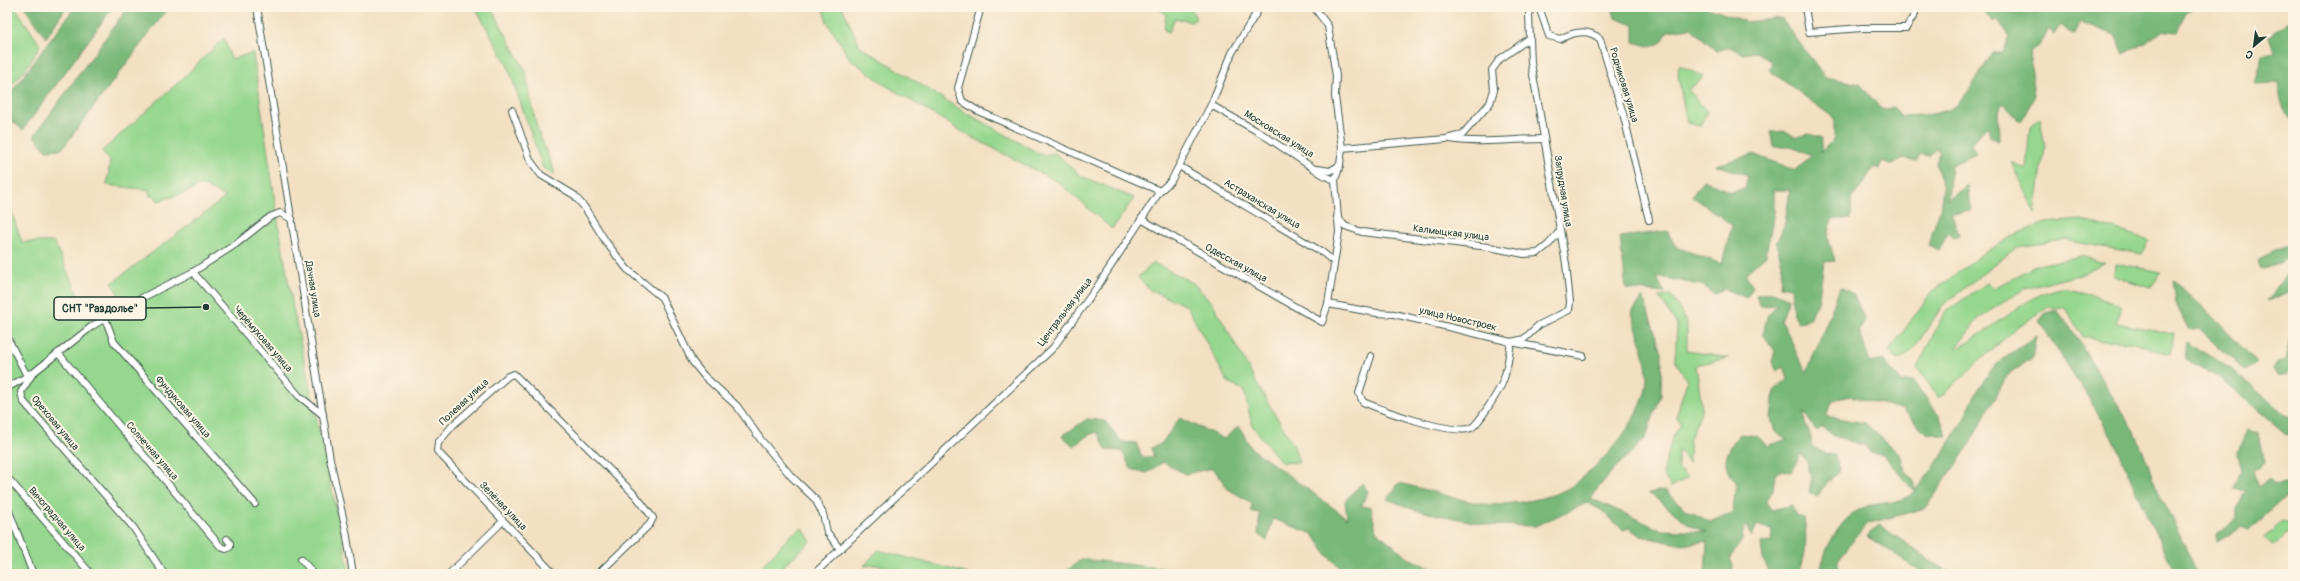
<svg xmlns="http://www.w3.org/2000/svg" width="2300" height="581" font-family="Pangolin,sans-serif">
	<style>
		.green { fill: #95d78e; stroke: #5a8a61 }
		.forest { fill: #78b879; stroke: #4c7a56 }
		.lines { fill: none; stroke-linecap: round; stroke-linejoin: round }
		.minor-casing { stroke: #3f5549; stroke-width: 8 }
		.minor { stroke: #fff; stroke-width: 6 }
		.labels { text-anchor: middle; dominant-baseline: central; stroke-width: 4; stroke-linejoin: round; paint-order: stroke }
		.street-label { font-size: 10px; fill: #1f3d34; stroke: #fcf5e5 }
		.leader { fill: none; stroke: #1f3d34; stroke-width: 1.5 }
		.callout-dot { fill: #1f3d34; stroke: #fcf5e5; stroke-width: 1.5 }
		.callout { fill: #fcf5e5; stroke: #1f3d34; stroke-width: 1.5 }
		.callout-label { font-size: 11px; text-anchor: middle; font-weight: bold; fill: #1f3d34 }
	</style>
	<rect width="100%" height="100%" fill="#fcf5e5"/>
	<filter id="ink" filterUnits="userSpaceOnUse"><feTurbulence type="fractalNoise" baseFrequency=".025" numOctaves="2"/><feDisplacementMap in="SourceGraphic" scale="8" xChannelSelector="R" yChannelSelector="G"/><feConvolveMatrix kernelMatrix="1 2 1 2 8 2 1 2 1" color-interpolation-filters="sRGB"/></filter>
	<filter id="wash" filterUnits="userSpaceOnUse"><feTurbulence type="fractalNoise" baseFrequency=".012" numOctaves="4" result="noise"/><feDisplacementMap in="SourceGraphic" scale="16" xChannelSelector="R" yChannelSelector="G"/><feGaussianBlur stdDeviation="0.9" result="paint"/><feColorMatrix in="noise" values="0 0 0 0 0 0 0 0 0 0 0 0 0 0 0 0 0 1.4 0 .05"/><feComposite in="paint" operator="in"/></filter>
	<g filter="url(#wash)">
		<rect width="100%" height="100%" fill="#f3e0c3"/>
		<g class="green">
			<path d="M7 7H15L40 45C29 67 22 73 7 90Z"/>
			<polygon points="475,7 491,7 525,70 537,129 554,170 554,176 543,168 507,64"/>
			<polygon points="823,7 842,7 860,46 956,107 1042,155 1055,153 1081,176 1134,198 1112,229 1058,182 966,134 887,86 850,59 827,22"/>
			<polygon points="1156,7 1196,7 1192,10 1196,19 1191,22 1175,18 1169,32 1164,30 1166,14"/>
			<polygon points="224,38 231,59 253,53 278,221 294,313 350,574 7,574 7,199 22,242 54,242 91,323 124,305 112,283 226,197 201,185 182,194 158,201 155,196 150,196 149,190 107,185 110,161 102,151 184,77"/>
			<polygon points="1679,65 1703,76 1700,81 1688,89 1707,112 1700,126 1687,123 1678,76"/>
			<polygon points="2040,118 2045,148 2035,213 2012,162 2026,169 2030,127"/>
			<polygon points="2082,220 2150,240 2142,254 2064,240 2017,247 1944,304 1912,351 1898,360 1889,351 1931,293 1982,254 2018,233 2045,223"/>
			<path d="M2081 256 2104 263 2078 275 2024 289 1980 317 1955 349C1986 336 2035 286 2066 288 2078 289 2108 302 2121 306L2116 323 2174 334 2170 354 2131 342 2101 341 2083 337 2065 308 2049 307 2017 327 1939 398 1917 368 1944 313 1987 283 1994 288 2038 265Z"/>
			<polygon points="1154,263 1193,283 1214,305 1258,386 1294,446 1299,463 1281,462 1252,425 1244,391 1227,381 1187,306 1150,290 1138,277"/>
			<polygon points="2115,263 2161,272 2151,288 2114,276"/>
			<polygon points="1671,295 1687,322 1687,351 1728,358 1696,365 1702,408 1689,442 1689,463 1678,449 1678,468 1687,478 1671,487 1663,474 1672,438 1681,425 1676,417 1687,381 1675,360 1677,325 1659,297"/>
			<polygon points="2282,521 2293,525 2293,531 2284,535 2274,546 2264,538"/>
			<polygon points="802,528 811,541 774,574 754,574 792,534"/>
			<polygon points="878,550 969,574 914,574 878,565 864,566"/>
		</g>
		<g class="forest">
			<polygon points="25,7 66,7 46,38"/>
			<polygon points="75,7 113,7 23,130 7,117 7,98"/>
			<polygon points="128,7 169,7 62,149 46,150 34,136"/>
			<path d="M1612 7H1706L1747 22 1781 18 1825 77 1860 84 1881 109 1894 108 1901 116C1918 115 1940 116 1955 106 1964 100 1987 64 1992 53H2003L2010 36 1997 19 1993 22 1979 7H2196L2186 12 2177 32 2165 31 2124 54 2115 35 2080 22 2073 35 2061 25 2054 34 2049 29 2039 46 2029 51 2035 95 2021 122 2003 103 1998 111 1999 141 1990 137 1988 125 1971 144 1976 154 1951 165 1948 200 1967 185 1971 211 1951 213 1959 235 1953 238 1948 233 1939 250 1928 245 1940 209 1943 188 1936 164 1939 152 1936 149 1929 156 1920 154 1916 162 1904 158 1893 165 1882 161 1879 169 1874 167 1851 201V219H1832L1828 237 1835 261 1824 262 1818 303 1808 320 1798 322 1793 315 1791 288 1780 286 1782 263 1776 244 1785 223 1790 190H1774V212L1766 255 1745 274 1753 287 1747 298 1724 289 1714 294 1704 286 1656 276 1665 293 1626 289 1620 237 1667 231 1676 247 1722 264 1732 225 1692 196 1703 180 1731 192 1745 189 1748 175 1716 165 1753 154 1795 170 1812 155 1791 147H1774L1770 132 1786 131 1795 137 1809 134 1822 138 1821 152 1834 139V118L1769 70 1772 62 1756 52 1743 54 1730 47 1717 51 1691 28 1668 31 1662 42 1651 47 1634 42V25L1615 18Z"/>
			<path d="M2293 18V121C2282 113 2280 96 2278 83L2255 84 2263 55 2274 53 2269 36Z"/>
			<polygon points="2293,245 2293,262 2285,258 2279,264 2261,270 2258,261 2274,250"/>
			<polygon points="2293,265 2293,292 2286,292 2266,302"/>
			<polygon points="2173,280 2207,311 2257,363 2245,371 2199,328 2189,330 2176,304"/>
			<path d="M1840 287 1853 294 1865 320 1859 330 1870 363 1883 360 1902 382H1914L1940 417 1947 436 1926 433 1901 409 1850 396 1833 400 1826 416 1865 423 1900 455 1905 470 1913 480 1915 490 1930 473 1961 425 1979 387 1995 365 2036 336 2032 358 2007 376 1968 447 1926 508 1866 524 1838 560V574H1820C1823 549 1842 513 1868 506 1883 502 1904 504 1914 491L1883 455 1870 453 1866 446 1834 436 1823 427 1816 431 1804 412C1803 428 1814 434 1811 446L1826 454 1835 455 1839 470 1816 496 1809 492 1812 478 1808 470V463L1801 454 1791 472 1783 470 1775 474 1773 489 1766 503 1772 510 1792 505 1796 516 1804 518C1807 536 1807 557 1798 574H1771L1763 560 1761 543 1771 542 1772 530 1757 525 1752 536 1747 525 1743 531 1742 540 1730 558 1733 566 1732 574H1705L1707 541 1682 545 1641 536 1629 528 1623 530 1601 510 1587 503 1535 526 1489 525 1415 510 1387 499 1399 483C1426 489 1457 500 1484 504 1506 506 1553 499 1572 486 1599 467 1638 424 1645 392 1652 365 1638 338 1632 312L1643 297 1662 353 1661 395 1645 439 1612 471 1590 498 1661 530 1707 532 1691 526 1649 493 1665 490 1684 508 1710 522 1733 512 1736 482C1719 466 1726 451 1740 434L1757 436 1768 446 1787 439 1775 432 1771 418 1774 391 1788 378 1784 367 1777 371 1772 362 1775 351 1763 334 1768 314 1777 305 1759 306 1756 295 1773 292 1789 299 1781 321C1792 337 1795 356 1807 372 1818 344 1830 316 1840 287Z"/>
			<polygon points="2057,310 2074,333 2137,436 2156,486 2198,574 2176,574 2141,503 2116,445 2092,403 2039,321 2046,313"/>
			<polygon points="2293,329 2293,367 2287,375 2278,377 2273,369 2277,362 2286,360"/>
			<polygon points="2187,342 2232,370 2293,421 2293,440 2220,378 2185,359"/>
			<polygon points="1180,418 1224,439 1239,426 1251,448 1347,518 1345,501 1362,483 1368,491 1361,506 1371,507 1376,531 1410,559 1444,574 1347,574 1326,554 1313,534 1273,519 1267,541 1258,534 1260,513 1251,512 1252,503 1228,489 1213,468 1185,474 1163,462 1147,473 1131,469 1122,451 1106,450 1098,432 1088,435 1074,446 1062,436 1087,419 1105,421 1122,442 1136,443 1142,457 1154,457 1151,448 1161,444"/>
			<polygon points="2247,430 2259,433 2265,463 2254,471 2259,487 2269,479 2276,485 2293,481 2293,495 2284,499 2249,530 2241,527 2217,542 2216,535 2236,519 2236,509 2246,492 2234,489 2241,470 2237,454"/>
			<polygon points="1879,525 1951,574 1924,574 1867,536"/>
			<polygon points="1082,559 1212,574 1063,574"/>
		</g>
	</g>
	<g filter="url(#ink)">
		<g class="lines">
			<g class="minor-casing">
				<g id="minor">
					<polyline points="257,7 330,459 346,531 353,574"/>
					<polyline points="981,7 958,88 962,101 978,111 1160,191"/>
					<polyline points="1314,7 1328,26 1329,33 1336,76 1335,96 1342,148"/>
					<path d="M1539 7 1549 36 1560 39C1573 32 1588 28 1600 39L1624 117 1649 220"/>
					<polyline points="1805,7 1809,32 1862,28 1906,28 1915,14 1915,7"/>
					<polyline points="1211,105 1262,134 1325,176 1335,180"/>
					<polyline points="512,110 530,160 541,175 574,195 585,208 606,242 627,269 662,298 692,361 704,376 737,406 761,440 791,476 815,499 823,514 827,532 840,549"/>
					<path d="M1450 139C1482 144 1512 139 1544 139"/>
					<polyline points="1179,166 1322,252 1333,261"/>
					<polyline points="1317,169 1330,171 1340,165 1342,148 1446,139 1462,135 1490,103 1494,90 1492,70 1500,59 1530,38"/>
					<polyline points="1337,217 1345,226 1362,232 1489,247 1524,254 1538,253 1549,244 1559,232"/>
					<polyline points="1141,219 1322,322 1328,304 1339,232 1335,180 1340,165"/>
					<polyline points="193,272 299,396 323,415"/>
					<polyline points="1328,304 1377,313 1394,314 1511,342 1583,356"/>
					<polyline points="105,318 114,342 255,504"/>
					<polyline points="7,337 26,374 33,373"/>
					<polyline points="58,353 221,547 226,549 230,547 230,543 227,539"/>
					<path d="M1371 356 1359 393 1363 402C1382 410 1453 436 1471 428 1478 425 1502 387 1504 378 1508 367 1509 354 1511 342L1524 339 1539 325 1569 310 1570 302 1566 264 1531 63 1529 15 1531 7"/>
					<polyline points="7,388 31,374"/>
					<polyline points="7,477 91,574"/>
					<polyline points="7,506 33,574"/>
					<polyline points="301,559 314,574"/>
					<polyline points="164,574 133,527 23,401 21,392 33,373 91,327 116,311 193,272 236,244 270,217 280,213 292,219"/>
					<polyline points="449,574 503,521"/>
					<polyline points="554,574 437,451 438,443 453,425 508,376 514,374 636,496 653,518 650,524 598,574"/>
					<polyline points="814,574 1053,348 1097,287 1160,191 1171,181 1211,105 1232,53 1260,7"/>
				</g>
			</g>
			<use href="#minor" class="minor"/>
		</g>
	</g>
	<g class="labels">
		<g class="street-label">
			<text transform="translate(1624 85) rotate(73)">Родниковая улица</text>
			<text transform="translate(1279 134) rotate(32)">Московская улица</text>
			<text transform="translate(1563 191) rotate(81)">Запрудная улица</text>
			<text transform="translate(1262 204) rotate(31)">Астраханская улица</text>
			<text transform="translate(1451 233) rotate(7)">Калмыцкая улица</text>
			<text transform="translate(1236 263) rotate(29)">Одесская улица</text>
			<text transform="translate(313 289) rotate(81)">Дачная улица</text>
			<text transform="translate(1065 312) rotate(-53)">Центральная улица</text>
			<text transform="translate(1458 319) rotate(13)">улица Новостроек</text>
			<text transform="translate(263 339) rotate(49)">Черёмуховая улица</text>
			<text transform="translate(464 402) rotate(-43)">Полевая улица</text>
			<text transform="translate(183 407) rotate(49)">Фундуковая улица</text>
			<text transform="translate(55 423) rotate(50)">Ореховая улица</text>
			<text transform="translate(152 451) rotate(49)">Солнечная улица</text>
			<text transform="translate(503 506) rotate(46)">Зелёная улица</text>
			<text transform="translate(57 519) rotate(49)">Виноградная улица</text>
		</g>
	</g>
	<path class="leader" d="M206 307L146 308"/>
	<circle class="callout-dot" cx="206" cy="307" r="4"/>
	<rect class="callout" x="54" y="297" width="92" height="23" rx="4"/>
	<g class="callout-label">
		<text x="100" y="312">СНТ "Раздолье"</text>
	</g>
	<rect width="2300" height="581" fill="none" stroke="#fcf5e5" stroke-width="24"/>
	<g transform="translate(2254 46) rotate(209)" stroke="#fcf5e5" stroke-width="3" paint-order="stroke">
	<path d="M0-3L7 15L0 10L-7 15Z" fill="#1f3d34"/>
	<text y="-6" font-size="11" font-weight="bold" text-anchor="middle" fill="#1f3d34">С</text>
	</g>
</svg>
